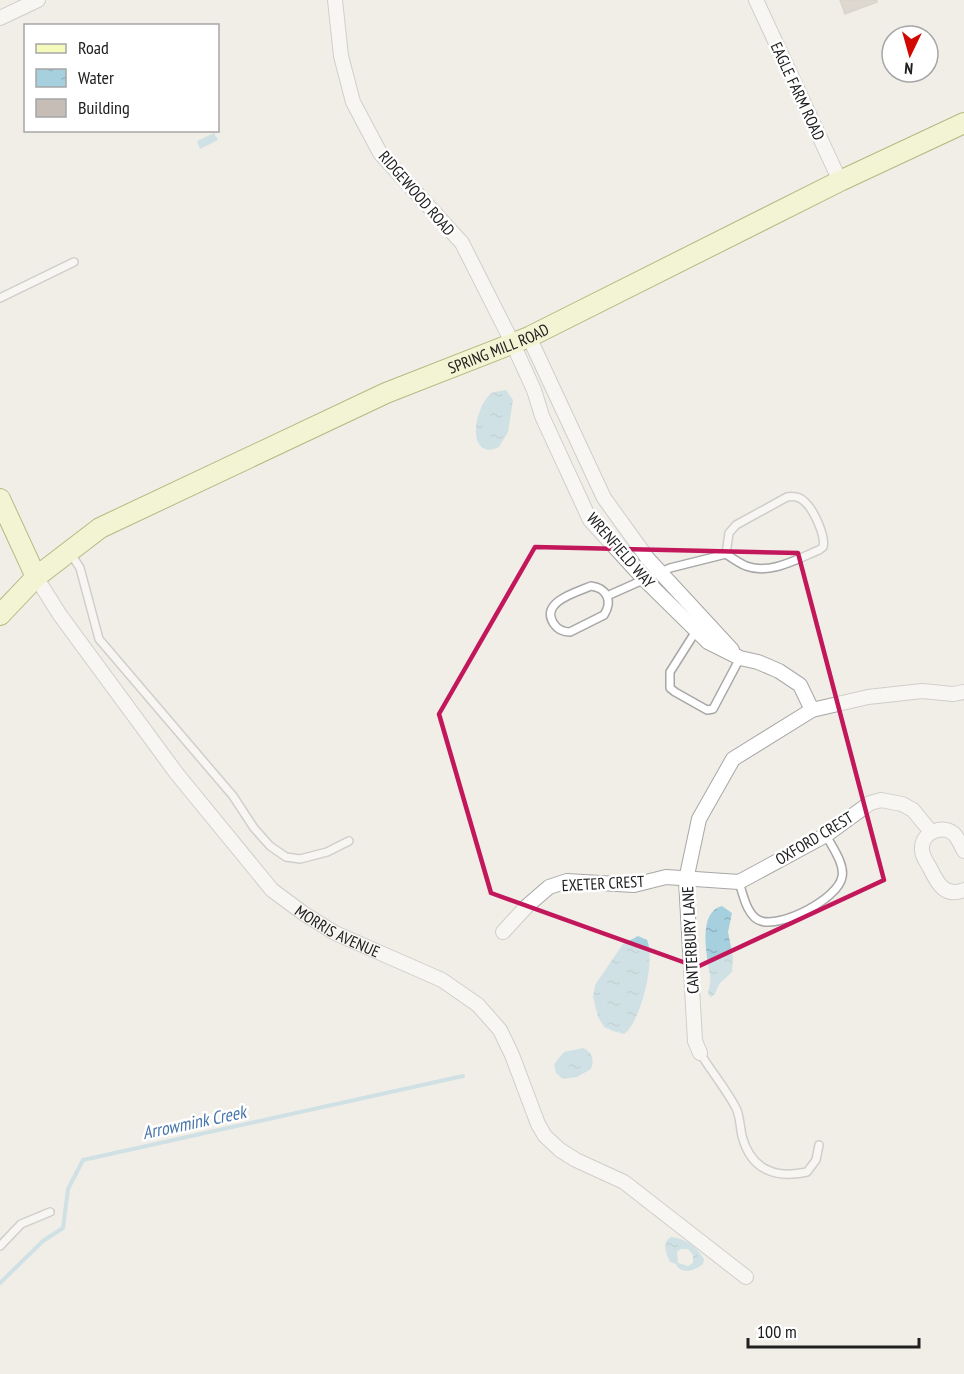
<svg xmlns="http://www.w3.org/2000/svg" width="964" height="1374" font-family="'PT Sans Narrow',sans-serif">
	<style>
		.water { fill: url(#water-ripples); fill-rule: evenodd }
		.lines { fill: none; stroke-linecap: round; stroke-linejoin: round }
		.stream { stroke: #a7d0df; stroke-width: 4 }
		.building { fill: #c6beb6; stroke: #c3b5a9; stroke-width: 1.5 }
		.lane-casing { stroke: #a7a7a7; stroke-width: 10 }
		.street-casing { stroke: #a7a7a7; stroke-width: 16 }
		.secondary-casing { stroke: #6a7b04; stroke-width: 22 }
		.lane { stroke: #fff; stroke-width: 7 }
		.street { stroke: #fff; stroke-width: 14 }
		.secondary { stroke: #f5fabb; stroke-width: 20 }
		.marked { fill: none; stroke: #c2185b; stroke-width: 4.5; stroke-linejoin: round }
		.labels { text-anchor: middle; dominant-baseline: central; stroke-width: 5; stroke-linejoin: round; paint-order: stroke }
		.street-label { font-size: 16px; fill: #202020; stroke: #fff }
		.water-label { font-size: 18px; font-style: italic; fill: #4776aa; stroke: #fff }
	</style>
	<defs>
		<pattern id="water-ripples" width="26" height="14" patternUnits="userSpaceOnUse" patternTransform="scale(1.5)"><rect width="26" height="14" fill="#a7d0df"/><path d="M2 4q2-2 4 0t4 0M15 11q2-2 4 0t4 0" fill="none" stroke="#8fb2bf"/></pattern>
	</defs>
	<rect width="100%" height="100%" fill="#f1eee7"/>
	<g class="water">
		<polygon points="214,133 218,140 200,149 197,141"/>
		<path d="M506 390 513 400 508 432 499 447C495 449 489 451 485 449 467 442 479 401 492 393 496 391 502 391 506 390Z"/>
		<path d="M722 906 732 913 728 932 733 957 732 972 720 983 714 995 711 997 708 994C709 988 711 981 710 975 707 956 697 912 722 906Z"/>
		<path d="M638 936 647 940C656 959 641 1022 624 1034L613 1031 604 1027 598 1017 593 997 595 985 623 944Z"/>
		<path d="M583 1048C591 1051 595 1059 591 1069L577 1077 563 1079 556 1073 554 1064 564 1052Z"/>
		<path d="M671 1237C685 1238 697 1247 704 1259L703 1264C695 1271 681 1275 676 1264L670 1262C666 1253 661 1243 671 1237ZM681 1249H688L693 1255V1263L688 1266 678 1263 677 1252Z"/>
	</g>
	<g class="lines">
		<polyline class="stream" points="0,1283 43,1241 63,1228 68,1189 83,1160 463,1076"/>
	</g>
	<polygon class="building" points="840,0 877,0 877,2 845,14"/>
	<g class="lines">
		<g class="lane-casing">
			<g id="lane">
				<polyline points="0,298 74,262"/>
				<polyline points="71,554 80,568 99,639 233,796 254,828 270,846 286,857 300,859 327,852 349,841"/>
				<path d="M591 586C607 588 613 601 604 615L570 632C564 632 558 630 554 624 539 602 577 592 591 586Z"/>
				<path d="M607 596 670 568 726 554C732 558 739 563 746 566 770 575 797 559 819 550L823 547C826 537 814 510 805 502 800 497 793 496 787 497L736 525 729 533 726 554"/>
				<polyline points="696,631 670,672 670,688 675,692 707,710 713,709 740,658"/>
				<path d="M739 882C743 894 747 917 761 921 781 928 838 899 842 877 845 864 832 847 826 835"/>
				<path d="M700 1053C711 1071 726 1089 736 1108 740 1116 740 1127 742 1136 751 1170 775 1179 807 1172L816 1160 819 1145"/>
				<polyline points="0,1246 21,1224 50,1212"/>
			</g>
		</g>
		<g class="street-casing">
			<g id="street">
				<polyline points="335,0 341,56 353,102 380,153 462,243 513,344 534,390 542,416 590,520 644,579 708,642 740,658 758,662 779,671 800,685 812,710"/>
				<polyline points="756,0 840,181"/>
				<polyline points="0,18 38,0"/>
				<polyline points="529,337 604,498 648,559 732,650"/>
				<path id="s1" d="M36 577 60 615 177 774 272 890 303 913 335 933 442 980 478 1005 500 1030 512 1055 538 1124 545 1136 560 1150 576 1160 624 1182 746 1277"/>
				<path d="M964 851C961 845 958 838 954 834 943 824 923 832 922 847 921 855 926 861 930 868 937 883 945 898 964 890"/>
				<polyline points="503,932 527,906 549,887 567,881 634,885 666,877 739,882 826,835 870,803 881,800 902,804 913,810 931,832"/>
				<polyline points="700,1053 695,1041 686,880 699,819 733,759 812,710 868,697 922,691 953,694 964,692"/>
			</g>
		</g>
		<g class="secondary-casing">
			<g id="secondary">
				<polyline points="0,499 36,577"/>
				<path id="s2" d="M0 615 36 577 100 528 386 393 529 337 840 181 964 123"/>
			</g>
		</g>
		<use href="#lane" class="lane"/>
		<use href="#street" class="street"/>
		<use href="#secondary" class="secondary"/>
	</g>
	<path d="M0 0H964V1374H0ZM535 547 798 553 884 880 697 967 491 893 439 714Z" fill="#f1eee7" fill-opacity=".55" fill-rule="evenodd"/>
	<path class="marked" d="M535 547 798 553 884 880 697 967 491 893 439 714Z"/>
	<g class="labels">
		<g class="street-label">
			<text transform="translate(798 91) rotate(65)">EAGLE FARM ROAD</text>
			<text transform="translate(417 193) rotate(49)">RIDGEWOOD ROAD</text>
			<text stroke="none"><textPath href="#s2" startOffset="570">SPRING MILL ROAD</textPath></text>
			<text transform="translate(621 550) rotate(49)">WRENFIELD WAY</text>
			<text transform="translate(814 838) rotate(-31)">OXFORD CREST</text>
			<text transform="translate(603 883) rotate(-3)">EXETER CREST</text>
			<text stroke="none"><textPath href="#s1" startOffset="470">MORRIS AVENUE</textPath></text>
			<text transform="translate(690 940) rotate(-93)">CANTERBURY LANE</text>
		</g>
		<g class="water-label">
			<text transform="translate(194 1122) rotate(-12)">Arrowmink Creek</text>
		</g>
	</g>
	<rect x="24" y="24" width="195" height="108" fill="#ffffff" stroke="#a6a6a6" stroke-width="1.5"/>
	<rect x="36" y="44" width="30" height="9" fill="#f5fabb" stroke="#a6a6a6" stroke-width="1.5"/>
	<text x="78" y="54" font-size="18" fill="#202020">Road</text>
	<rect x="36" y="69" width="30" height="18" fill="url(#water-ripples)" stroke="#a6a6a6" stroke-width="1.5"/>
	<text x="78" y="84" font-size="18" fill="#202020">Water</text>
	<rect x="36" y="99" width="30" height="18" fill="#c6beb6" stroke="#a6a6a6" stroke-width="1.5"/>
	<text x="78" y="114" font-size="18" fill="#202020">Building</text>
	<g transform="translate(910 54) rotate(185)"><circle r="28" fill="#ffffff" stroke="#a6a6a6" stroke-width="1.5"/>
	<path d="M0-4.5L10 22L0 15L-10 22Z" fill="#d10700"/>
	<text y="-9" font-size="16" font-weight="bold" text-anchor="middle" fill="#202020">N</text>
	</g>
	<path d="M748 1338v9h171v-9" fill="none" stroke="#202020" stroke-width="3"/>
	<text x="757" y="1338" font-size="18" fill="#202020" stroke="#ffffff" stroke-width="4.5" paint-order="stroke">100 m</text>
</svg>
